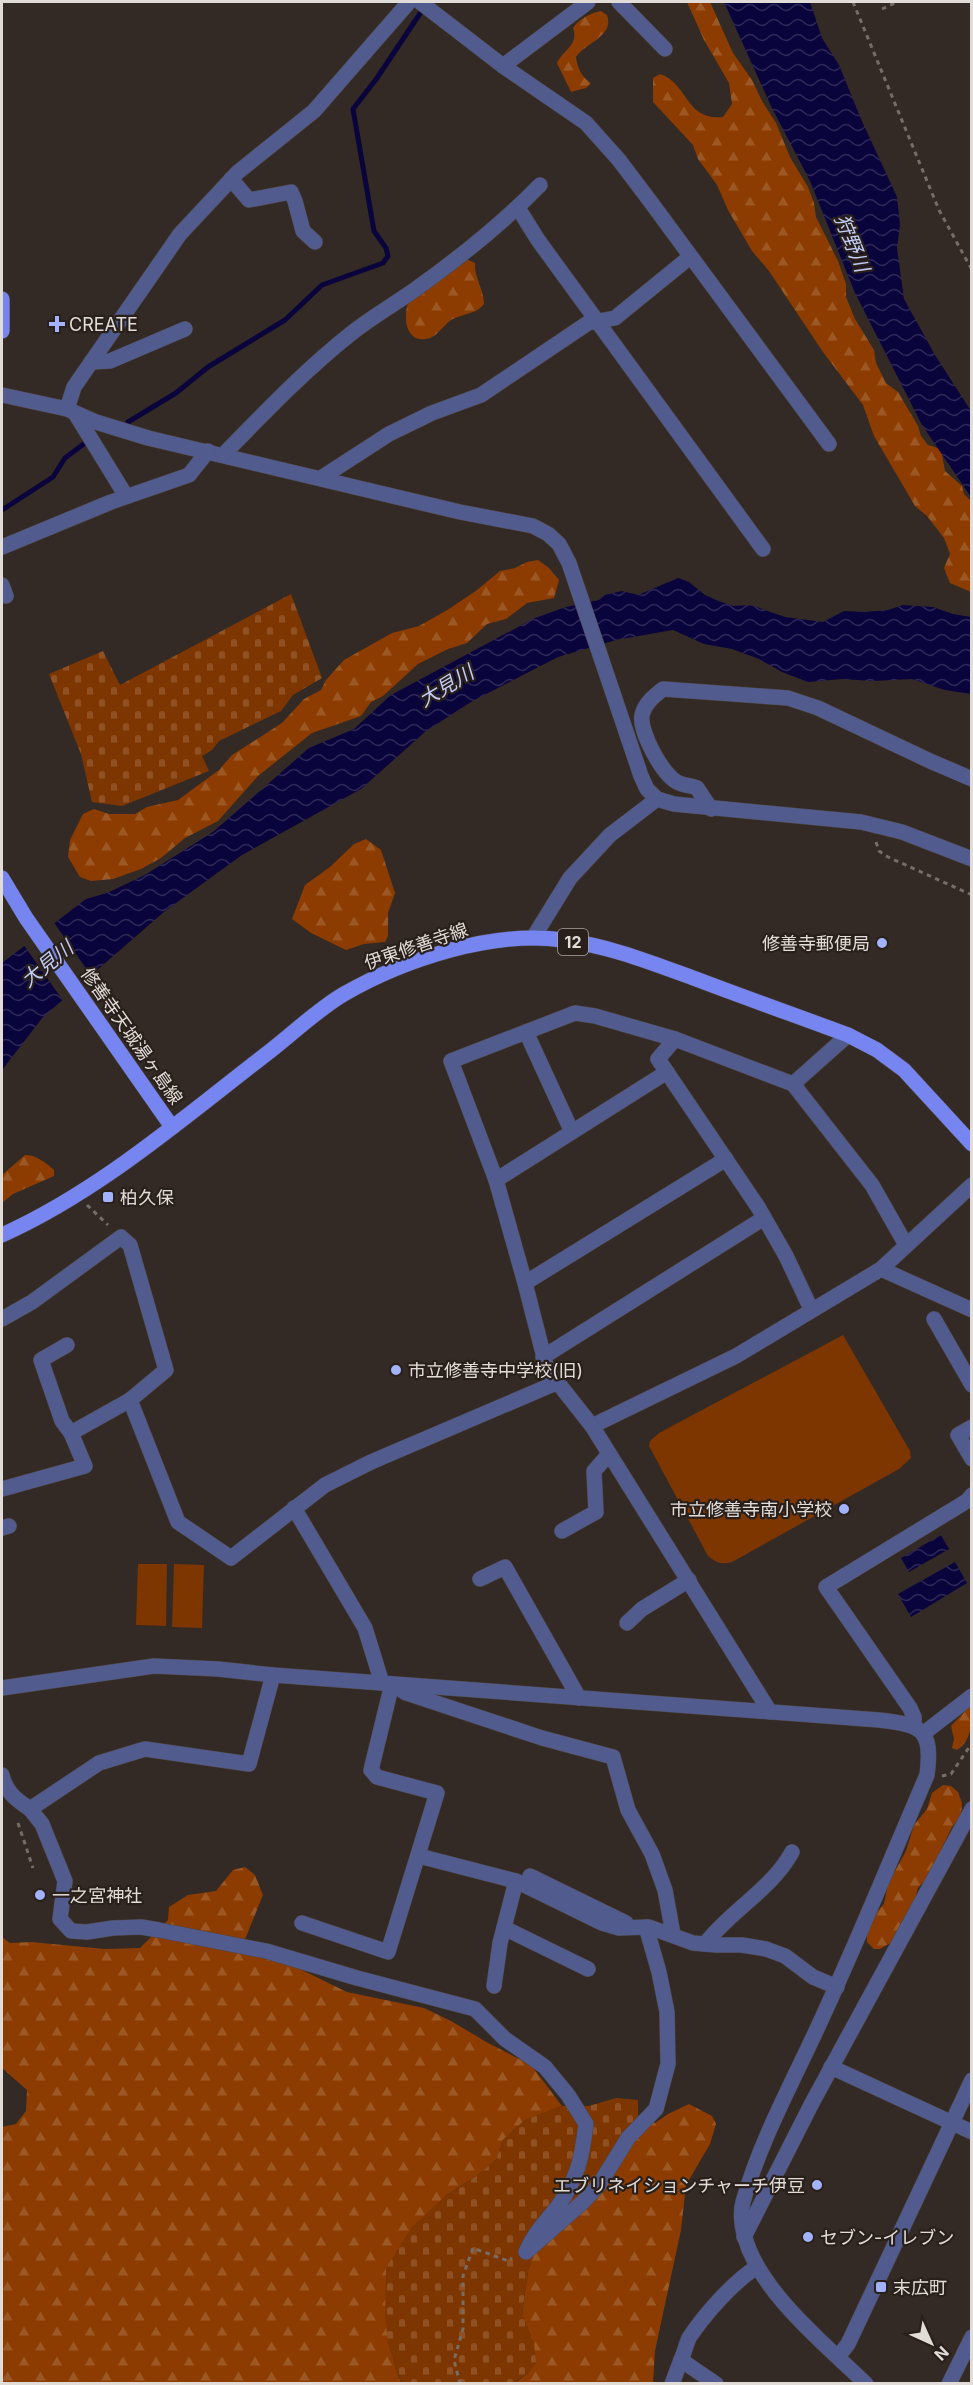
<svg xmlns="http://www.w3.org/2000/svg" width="973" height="2385" font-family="Inter,'Noto Sans JP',sans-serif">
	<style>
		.forest { fill: url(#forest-firs) }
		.cemetery { fill: url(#cemetery-stones) }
		.garden { fill: #7e3601 }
		.water { fill: url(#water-waves) }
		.pier { fill: #332925 }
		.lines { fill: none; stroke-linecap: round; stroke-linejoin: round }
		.stream { stroke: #0a043c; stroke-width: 5 }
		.minor-casing { stroke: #4f4642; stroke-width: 16 }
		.major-casing { stroke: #4f4642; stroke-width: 16 }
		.path { stroke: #766d69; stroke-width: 3; stroke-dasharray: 4.5 4.5; stroke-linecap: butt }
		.minor { stroke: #515b8e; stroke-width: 15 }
		.major { stroke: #7685ef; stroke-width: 15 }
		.poi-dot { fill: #a3b2fd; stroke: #29201b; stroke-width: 2 }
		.labels { text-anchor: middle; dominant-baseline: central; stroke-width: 4.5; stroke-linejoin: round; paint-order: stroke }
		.shield { fill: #29201b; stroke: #aaa49f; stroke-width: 1.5 }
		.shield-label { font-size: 16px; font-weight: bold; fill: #e2dcd8 }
		.poi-label { font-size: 18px; fill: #e2dcd8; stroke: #29201b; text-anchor: start }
		.street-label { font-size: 18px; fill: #e2dcd8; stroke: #29201b }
		.water-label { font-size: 20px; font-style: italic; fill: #c2ccf8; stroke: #29201b }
	</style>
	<defs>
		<pattern id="forest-firs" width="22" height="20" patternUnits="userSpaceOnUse" patternTransform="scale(1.5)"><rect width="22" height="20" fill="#8c3c00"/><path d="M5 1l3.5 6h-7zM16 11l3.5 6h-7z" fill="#9c5824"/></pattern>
		<pattern id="cemetery-stones" width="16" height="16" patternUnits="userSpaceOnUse" patternTransform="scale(1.5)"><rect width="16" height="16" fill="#7e3601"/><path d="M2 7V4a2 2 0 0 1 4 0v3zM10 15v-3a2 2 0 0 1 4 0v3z" fill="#905225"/></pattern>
		<pattern id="water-waves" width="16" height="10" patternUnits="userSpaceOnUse" patternTransform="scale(1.5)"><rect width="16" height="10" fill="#0a043c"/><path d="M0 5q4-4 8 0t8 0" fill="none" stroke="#2d2857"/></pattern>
	</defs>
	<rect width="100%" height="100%" fill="#332925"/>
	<g class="forest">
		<path d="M687 2H710L733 53 752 80 762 101 776 123 790 157 808 187 814 203 816 217 838 261 846 284V297L855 319 874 350 876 363 886 383 898 392 918 426 921 436 928 445 941 449 945 471 962 486 964 494 971 501V592L950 583 944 568 950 554 944 538 927 516 915 506 874 436 863 405 823 352 769 271 752 251 728 210 717 185 698 159 693 145 653 102V78L660 74C689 84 685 121 723 117L732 104 729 83 704 40Z"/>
		<path d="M601 11 607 15C615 36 585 43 576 57 577 67 582 78 591 83L586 88 571 92 557 63C564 49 579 45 573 28 579 19 590 13 601 11Z"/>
		<path d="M466 259 475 263C474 278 484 289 484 304 477 314 461 314 451 320 444 325 438 335 430 338 406 346 402 317 409 301L423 294 428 286Z"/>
		<polygon points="538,560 549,568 559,580 554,598 527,603 506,619 487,624 467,643 448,649 418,664 383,696 371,702 361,716 312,733 258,776 218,821 185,838 161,858 141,869 113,879 91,881 80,877 68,857 70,840 83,814 94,809 109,814 135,814 147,807 178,800 219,770 232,755 282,723 304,699 321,690 326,680 344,660 392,633 419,626 449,609 477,590 500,571 515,568 527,562"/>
		<polygon points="366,839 381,850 395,893 388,913 388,936 385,942 364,944 346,950 311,933 292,919 305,885 330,867 354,844"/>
		<path d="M25 1155C37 1155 46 1163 54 1170V1176L13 1194 2 1203V1175Z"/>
		<path d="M971 1705C971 1722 973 1740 957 1750L952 1748 954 1739 951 1726Z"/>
		<polygon points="943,1785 951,1786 958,1792 962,1803 961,1816 952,1827 928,1877 918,1888 914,1902 901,1923 894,1941 880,1949 874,1949 867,1942 867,1928 873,1916 884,1904 888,1884 906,1851 914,1825 927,1809 932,1793"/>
		<polygon points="245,1867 255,1875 263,1895 244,1942 347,1992 424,2008 451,2021 488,2043 531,2065 562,2106 525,2120 503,2140 496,2160 475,2177 445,2196 388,2342 401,2384 2,2383 2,2127 16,2124 26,2111 27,2090 2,2068 2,1937 10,1943 31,1942 105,1949 140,1948 168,1920 169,1907 188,1895 216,1891 233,1870"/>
		<polygon points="689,2104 712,2116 716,2124 710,2144 686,2185 681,2230 655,2351 653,2383 514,2384 530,2371 534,2343 522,2315 528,2271 541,2235 610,2157 638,2118 655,2123 668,2114"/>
	</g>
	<g class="cemetery">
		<polygon points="291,594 322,678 293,695 281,711 219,741 212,750 202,756 209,771 122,806 92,802 81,754 49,674 103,651 120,685"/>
		<polygon points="616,2098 638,2100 638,2118 610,2157 541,2235 528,2271 522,2314 534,2343 536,2363 530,2371 514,2383 401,2383 388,2342 385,2314 386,2268 411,2228 445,2196 475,2177 496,2160 503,2140 525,2120 562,2106 589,2106"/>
	</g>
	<g class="garden">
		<path d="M843 1335 910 1451 911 1458 899 1469 732 1562C721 1565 717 1563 708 1556L649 1446 650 1441 659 1433Z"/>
		<polygon points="138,1564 167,1564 166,1626 136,1625"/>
		<polygon points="174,1564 204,1565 202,1628 172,1627"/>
	</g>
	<g class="water">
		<polygon points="724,2 810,2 822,38 839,65 861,119 897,197 900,225 897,248 904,299 935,355 971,411 971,497 922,425 855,293 810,181 771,106"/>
		<polygon points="678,578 689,582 705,595 716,600 733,606 751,605 785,617 823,622 844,611 865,612 888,610 903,605 933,607 953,614 971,617 971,694 945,690 912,679 873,681 842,679 808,682 782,672 759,659 732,649 704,644 673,630 616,640 558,657 471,702 426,731 361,789 242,855 165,911 43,1017 2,1070 2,963 86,899 107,893 145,875 213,832 309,748 354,729 391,695 535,618 566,607 599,600 605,595 622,591 638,595"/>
		<polygon points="941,1535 949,1549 909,1572 901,1558"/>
		<polygon points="955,1562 967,1583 911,1617 898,1594"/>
	</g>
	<polygon class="pier" points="53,921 92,977 64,1002 23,944"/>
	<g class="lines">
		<g class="stream">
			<polyline points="128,422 176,393 208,367 285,320 322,285 383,263 388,256 386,248 374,231 353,109 377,78 425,6"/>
			<polyline points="2,510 53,477 65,458 85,443"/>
		</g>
		<g class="minor-casing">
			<g id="minor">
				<polyline points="420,2 503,66 586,123 619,160 650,201 829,444"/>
				<polyline points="619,2 665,49"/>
				<polyline points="503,66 588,2"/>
				<polyline points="231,179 249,200 291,192 295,201 303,231 315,242"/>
				<polyline points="518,208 538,240 763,549"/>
				<polyline points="91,362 110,361 185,329"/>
				<polyline points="2,395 67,409 96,422 148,438 460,512 533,526 548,534 559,544 569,563 641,776 647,789 657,799 674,804 861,822 902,832 972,859"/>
				<polyline points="67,409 74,387 180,234 238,172 314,111 409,2"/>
				<polyline points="75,413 126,496"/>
				<path d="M223 455C265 412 306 369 353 332 372 317 393 305 413 291 458 259 502 224 540 185"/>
				<polyline points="321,478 389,434 432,413 481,395 588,323 615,318 690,257"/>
				<polyline points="2,547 111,502 189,475 208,451"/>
				<polyline points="2,585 6,596"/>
				<path d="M711 809 697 788C691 785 685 786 679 783 663 777 639 731 642 715 645 703 654 696 663 689L788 698 818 708 930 761 972 779"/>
				<polyline points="533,938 570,878 610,835 657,799"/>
				<polyline points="526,1032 572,1132"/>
				<polyline points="675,1039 658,1059 758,1207 786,1256 811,1309"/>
				<polyline points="793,1084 848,1035"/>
				<polyline points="496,1180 667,1072"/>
				<polyline points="881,1269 972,1310"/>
				<polyline points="525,1283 726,1159"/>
				<polyline points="2,1319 32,1302 121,1237 130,1245 166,1370 130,1400 178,1522 231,1558 325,1485 371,1462 556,1383"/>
				<polyline points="934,1319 972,1385"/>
				<polyline points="543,1357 764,1218"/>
				<polyline points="592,1426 736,1356 881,1269 972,1185"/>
				<polyline points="972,1427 958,1435 972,1459"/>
				<polyline points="71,1433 130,1400"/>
				<polyline points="2,1489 85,1466 71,1433 62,1421 41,1360 67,1345"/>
				<polyline points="294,1508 365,1628 382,1683"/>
				<polyline points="2,1528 9,1526"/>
				<polyline points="562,1531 596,1512 594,1471 609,1454"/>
				<polyline points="480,1579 505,1567 579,1698"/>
				<polyline points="627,1623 642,1609 689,1580"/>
				<path d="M2 1688 154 1666 218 1669 273 1675 879 1720C922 1725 933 1729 927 1775 892 1856 859 1938 822 2018 795 2078 761 2138 743 2202 740 2213 742 2227 745 2238 761 2293 825 2344 866 2384"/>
				<polyline points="770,1712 592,1426 547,1369 525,1283 496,1180 451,1061 575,1013 595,1016 675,1039 793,1084 872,1185 906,1245"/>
				<polyline points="914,1727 914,1717 910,1708 826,1587 967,1501 972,1495"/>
				<polyline points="924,1733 972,1696"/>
				<path d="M2 1775C6 1792 15 1799 30 1809L99 1763 145 1749 249 1764 273 1675"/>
				<path d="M30 1809 42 1824 65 1881 60 1919 71 1931 87 1932 113 1928 141 1927 159 1930 266 1951 357 1978 475 2009 505 2039 545 2067 568 2095 586 2124C582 2157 578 2178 558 2206 545 2223 535 2231 526 2252L583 2202 599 2185 628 2138 656 2109 668 2064 667 2012 659 1972 646 1927"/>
				<polyline points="419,1856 516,1881 602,1923 619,1928 649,1927 693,1943 716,1945 742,1945 766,1949 785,1956 813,1977 837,1987"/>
				<polyline points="530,1876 626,1923"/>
				<polyline points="302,1923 388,1952 437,1793 377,1777 371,1770 392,1684 406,1693 542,1738 613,1757 628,1810 652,1854 665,1890 673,1934"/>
				<polyline points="504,1928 588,1969"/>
				<path d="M705 1944C730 1911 772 1889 792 1852"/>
				<polyline points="494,1986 500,1943 516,1881"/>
				<polyline points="831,2067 972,2132"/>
				<polyline points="744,2237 812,2103 972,1809"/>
				<polyline points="838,2357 848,2344 972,2080"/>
				<polyline points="672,2384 681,2360"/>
				<path d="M716 2384 681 2360C684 2353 686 2345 689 2338 704 2315 734 2281 757 2267"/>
				<polyline points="949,2384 972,2337"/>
			</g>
		</g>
		<g class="major-casing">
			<g id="major">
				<polyline points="2,299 2,331"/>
				<polyline points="2,878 26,918 172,1127"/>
				<path d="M2 1235C98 1192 182 1119 265 1055 290 1036 318 1009 344 994 405 959 494 930 563 940 610 946 652 963 696 979 746 998 797 1016 848 1035L877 1050 904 1070 972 1144"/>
			</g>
		</g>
		<g class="path">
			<polyline points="853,2 939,210 972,270"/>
			<polyline points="882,9 897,2"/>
			<polyline points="876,842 879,851 888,857 972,895"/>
			<polyline points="87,1205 108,1225"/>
			<polyline points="942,1776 951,1774 972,1743"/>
			<polyline points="18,1823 33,1868"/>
			<polyline points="460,2384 454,2360 463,2329 463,2276 473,2248 508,2261 512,2258"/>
		</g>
		<use href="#minor" class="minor"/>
		<use href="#major" class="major"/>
	</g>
	<g class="poi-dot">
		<path d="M54 315h6v6h6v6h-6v6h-6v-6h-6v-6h6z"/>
		<circle cx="882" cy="943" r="6"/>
		<rect x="102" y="1191" width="12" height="12" rx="3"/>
		<circle cx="396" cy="1370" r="6"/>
		<circle cx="844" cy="1509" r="6"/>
		<circle cx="40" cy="1895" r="6"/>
		<circle cx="817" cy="2185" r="6"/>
		<circle cx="808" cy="2237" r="6"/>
		<rect x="875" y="2281" width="12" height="12" rx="3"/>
	</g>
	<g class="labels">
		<rect class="shield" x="558" y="929" width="30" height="26" rx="4.5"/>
		<g class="shield-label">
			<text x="573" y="942">12</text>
		</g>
		<g class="poi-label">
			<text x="69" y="324">CREATE</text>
			<text x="870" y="943" text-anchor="end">修善寺郵便局</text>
			<text x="120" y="1197">柏久保</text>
			<text x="408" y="1370">市立修善寺中学校(旧)</text>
			<text x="832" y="1509" text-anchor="end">市立修善寺南小学校</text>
			<text x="52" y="1895">一之宮神社</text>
			<text x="805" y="2185" text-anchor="end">エブリネイションチャーチ伊豆</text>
			<text x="820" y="2237">セブン-イレブン</text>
			<text x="893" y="2287">末広町</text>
		</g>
		<g class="street-label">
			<text transform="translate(416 946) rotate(-19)">伊東修善寺線</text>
			<text transform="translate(132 1036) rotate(55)">修善寺天城湯ヶ島線</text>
		</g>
		<g class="water-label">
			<text transform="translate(852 243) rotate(68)">狩野川</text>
			<text transform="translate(446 686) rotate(-31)">大見川</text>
			<text transform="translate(47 964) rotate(-39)">大見川</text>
		</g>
	</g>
	<rect width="973" height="2385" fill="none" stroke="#e2dcd8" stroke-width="6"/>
	<g transform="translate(931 2343) rotate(135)" stroke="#29201b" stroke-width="4.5" paint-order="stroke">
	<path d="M0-4.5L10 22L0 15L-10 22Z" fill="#e2dcd8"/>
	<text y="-9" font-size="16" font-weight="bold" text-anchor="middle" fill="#e2dcd8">N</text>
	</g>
</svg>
